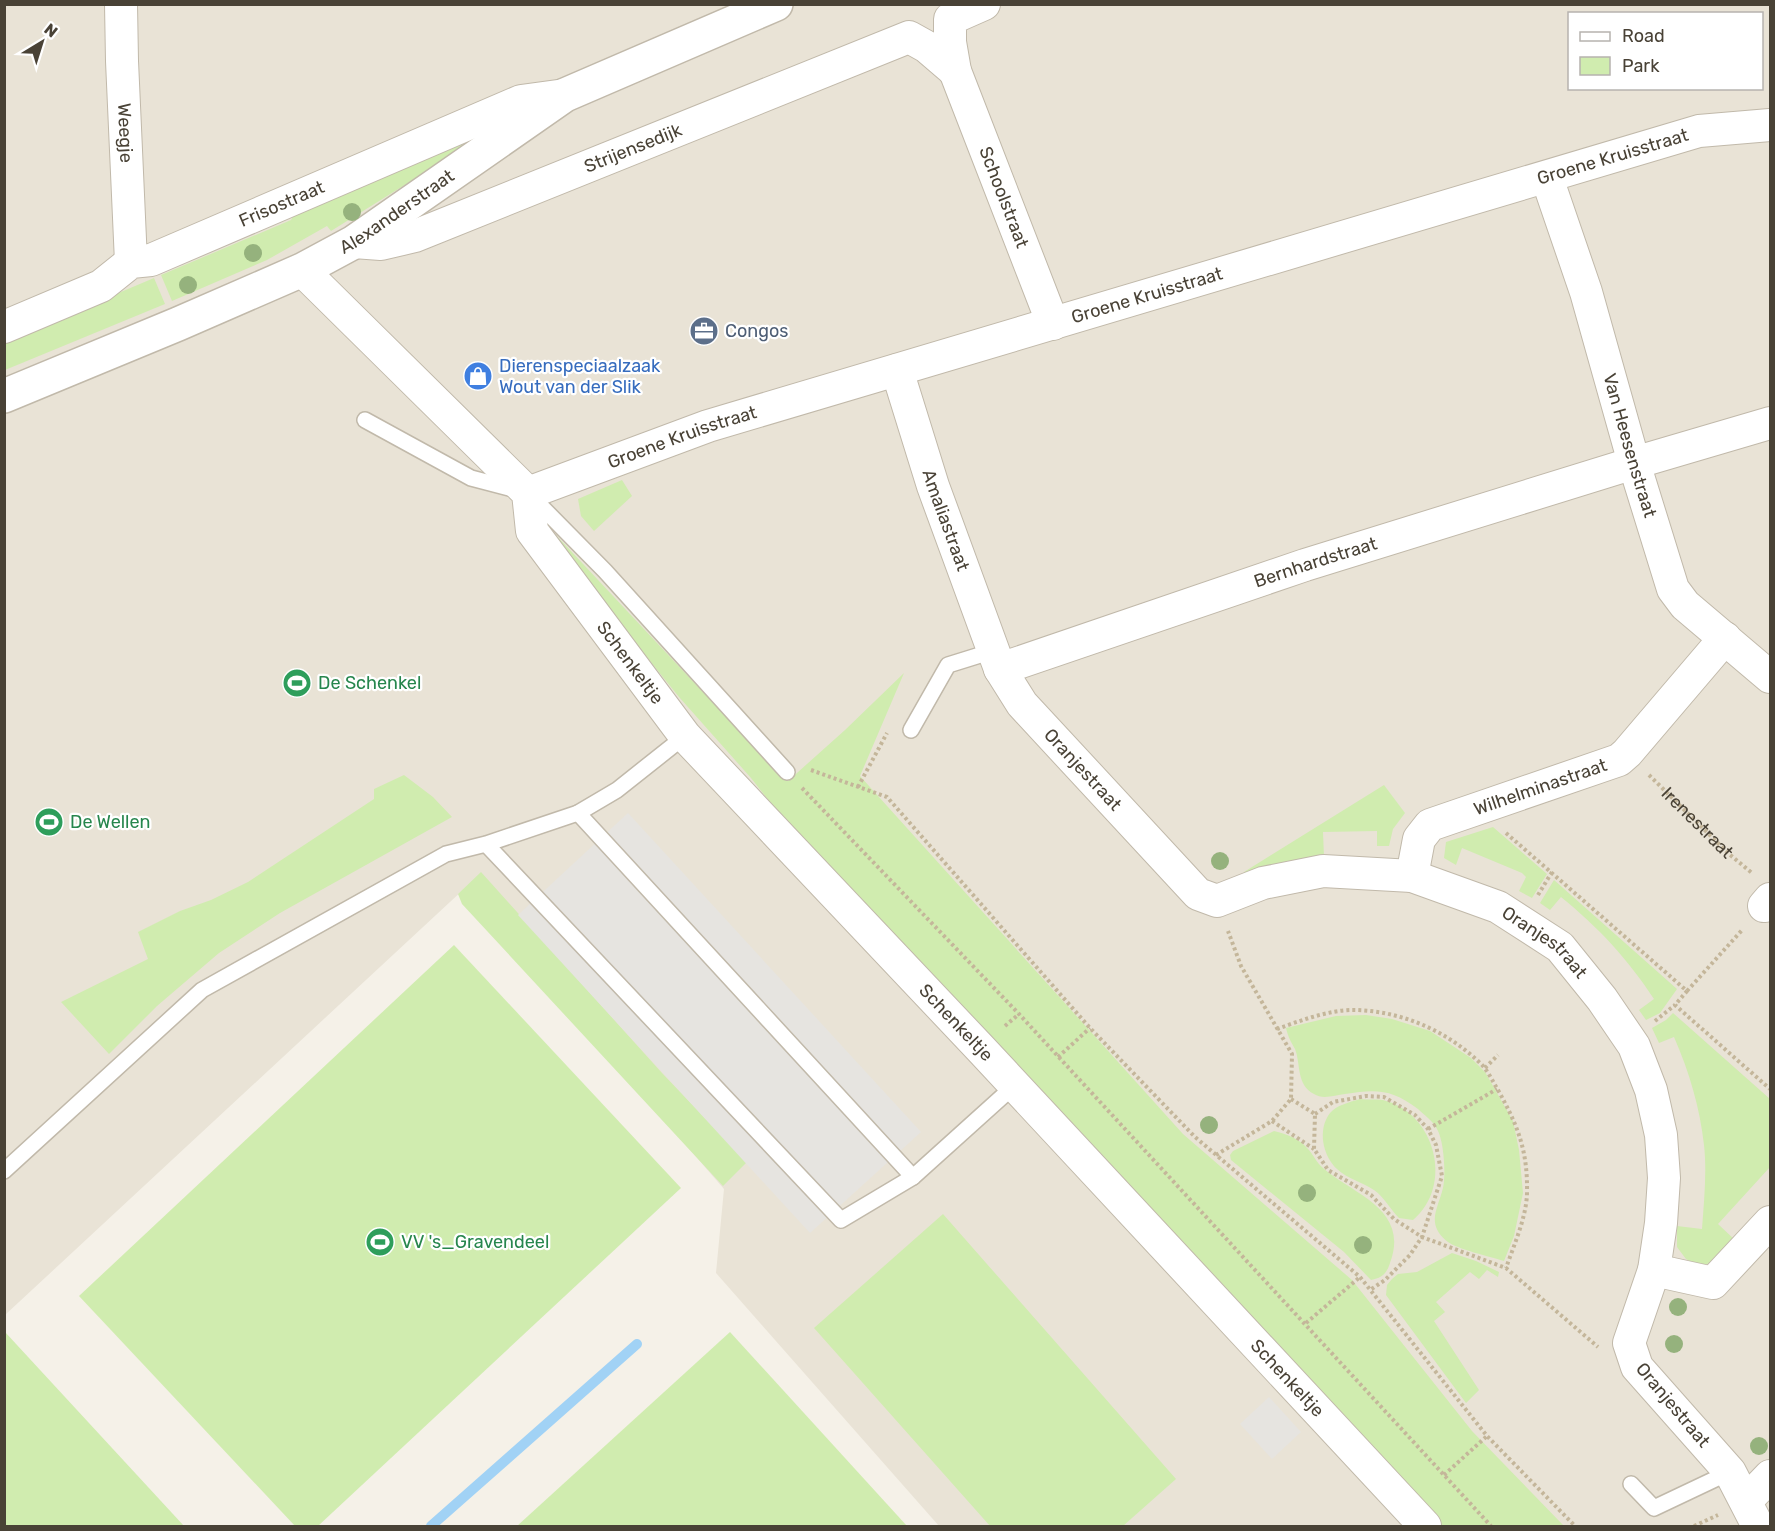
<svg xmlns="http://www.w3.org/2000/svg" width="1775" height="1531" font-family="Rubik,sans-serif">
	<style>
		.residential { fill: #e9e3d6; fill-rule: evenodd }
		.green { fill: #d0ecaf }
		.parking { fill: #e6e4e0 }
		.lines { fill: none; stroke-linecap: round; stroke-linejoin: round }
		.stream { stroke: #a1d2f5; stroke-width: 10 }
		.service-casing { stroke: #c1b9aa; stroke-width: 18 }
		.minor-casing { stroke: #c1b9aa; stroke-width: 34 }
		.tertiary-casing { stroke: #c1b9aa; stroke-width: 36 }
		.path { stroke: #c4b69a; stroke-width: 4; stroke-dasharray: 3 3; stroke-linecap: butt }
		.service { stroke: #fff; stroke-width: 15 }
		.minor { stroke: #fff; stroke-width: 32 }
		.tertiary { stroke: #fff; stroke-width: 33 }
		.tree { fill: #95b27d }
		.labels { text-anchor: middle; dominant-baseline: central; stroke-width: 4.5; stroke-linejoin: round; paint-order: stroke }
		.street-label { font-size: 18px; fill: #494236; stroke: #fff }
		.service-label { font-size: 18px; fill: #4e5e75; stroke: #fff; text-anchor: start }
		.shop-label { font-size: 18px; fill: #366cbe; stroke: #fff; text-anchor: start }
		.leisure-label { font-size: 18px; fill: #27864d; stroke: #fff; text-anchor: start }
	</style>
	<rect width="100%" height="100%" fill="#f5f1e8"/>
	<path class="residential" d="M5 5H1770V1526H939L716 1273 724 1189 464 889 5 1315ZM1570 14H1762V88H1570Z"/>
	<g class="green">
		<polygon points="525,110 331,231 327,226 267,260 172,301 161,275 291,220 298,207"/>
		<polygon points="154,278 165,304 5,370 5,341"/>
		<polygon points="622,480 632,496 594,531 581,516 578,499"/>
		<polygon points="555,534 775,769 788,781 845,730 904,673 860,776 1183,1134 1352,1280 1472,1431 1564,1526 1438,1526 810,853 751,778 679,697 577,571 561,549"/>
		<polygon points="404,775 433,797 452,817 280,913 219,953 157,1006 109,1054 61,1002 148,959 138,932 180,911 211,900 248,882 374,799 374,789"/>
		<polygon points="1384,785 1405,813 1393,829 1389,846 1377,846 1377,831 1323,832 1324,857 1281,863 1247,876 1244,872"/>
		<polygon points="1493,827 1547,874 1532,898 1519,891 1526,877 1522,873 1462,848 1456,865 1444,858 1446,842"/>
		<polygon points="481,872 662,1073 747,1162 723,1186 462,904 458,894"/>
		<path d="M1554 880 1677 989 1660 1013 1646 1020 1639 1010 1654 999C1627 958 1599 928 1561 897L1550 910 1540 903Z"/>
		<polygon points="454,945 681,1188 318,1526 295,1526 79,1296"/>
		<path d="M1673 1013 1770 1099V1167L1718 1224 1736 1241 1714 1262 1699 1266 1686 1259 1677 1247V1226L1702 1229C1704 1201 1707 1172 1704 1145 1700 1108 1689 1071 1674 1037L1659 1043 1652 1028 1666 1020Z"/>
		<path d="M1366 1015 1392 1019 1430 1031 1471 1058 1485 1072 1513 1121 1519 1150 1523 1193 1514 1236 1504 1261C1491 1257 1457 1249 1448 1242 1425 1224 1438 1209 1443 1188 1446 1174 1444 1141 1437 1129 1433 1121 1424 1115 1418 1109 1392 1089 1376 1089 1345 1094 1335 1095 1323 1100 1314 1094 1296 1085 1301 1064 1295 1049 1291 1042 1288 1037 1286 1028L1336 1016Z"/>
		<path d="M1360 1099C1367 1100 1376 1099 1383 1100 1436 1113 1454 1186 1413 1220L1399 1218C1390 1209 1384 1197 1374 1190 1362 1182 1348 1179 1337 1169 1323 1156 1317 1130 1330 1113 1337 1105 1350 1102 1360 1099Z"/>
		<path d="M1274 1131C1287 1134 1300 1139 1309 1150 1314 1156 1317 1163 1323 1168 1354 1195 1410 1209 1390 1263 1387 1273 1382 1278 1371 1280L1344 1252 1231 1160 1230 1155 1233 1151Z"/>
		<polygon points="943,1214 1176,1479 1123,1526 990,1526 814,1328"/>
		<polygon points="1452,1253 1476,1261 1499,1272 1498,1277 1487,1270 1479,1279 1470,1272 1436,1302 1445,1312 1434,1321 1479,1390 1466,1403 1386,1295 1387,1285 1392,1279 1398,1274 1417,1272"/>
		<polygon points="4,1332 5,1332 184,1526 5,1526"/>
		<polygon points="730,1332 907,1526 517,1526"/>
	</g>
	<g class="parking">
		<polygon points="628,813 921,1132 810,1233 518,915"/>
		<polygon points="1269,1397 1301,1432 1272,1459 1240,1424"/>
	</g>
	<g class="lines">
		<polyline class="stream" points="431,1526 637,1344"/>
		<g class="service-casing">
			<g id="service">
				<polyline points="365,420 471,478 528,493 605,571 787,772"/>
				<polyline points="911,730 948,665 993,651"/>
				<polyline points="578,813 617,790 685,736"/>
				<polyline points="4,1171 202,990 446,854 486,844 578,813 913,1177 841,1220 486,844"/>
				<polyline points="913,1177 1014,1086"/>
				<polyline points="1631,1484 1654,1508 1730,1472"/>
			</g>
		</g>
		<g class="minor-casing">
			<g id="minor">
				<path id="s2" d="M121 4 122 61 131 262"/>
				<path id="s3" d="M984 4 950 19V42L955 71 1053 324"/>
				<path id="s4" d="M1547 178 1586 292 1634 463 1673 589 1685 605 1770 677"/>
				<path id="s5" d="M354 242 381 244 415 236 909 37 927 47 955 71"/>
				<path id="s6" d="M302 270 528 493 532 531 685 736 980 1048 1425 1526"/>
				<path id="s7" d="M4 327 101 286 131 262 151 260 521 101 565 95"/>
				<path id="s8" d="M897 370 933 486 1000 669 1022 704 1198 894 1217 901 1263 883 1323 871 1412 876 1498 907 1560 947 1602 999 1634 1046 1651 1090 1661 1135 1664 1178 1661 1223 1654 1270 1629 1343 1637 1367 1730 1472 1758 1526"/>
				<path id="s9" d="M528 493 708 426 1699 131 1770 125"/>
				<path id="s10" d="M1000 669 1305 565 1634 463 1770 423"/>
				<path id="s11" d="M1412 876 1419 839 1430 825 1619 760 1627 753 1725 638"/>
				<polyline points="1764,906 1770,899"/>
				<polyline points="1654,1270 1713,1283 1770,1222"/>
				<polyline points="1746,1501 1770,1476"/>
			</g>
		</g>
		<g class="tertiary-casing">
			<g id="tertiary">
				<path id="s12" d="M4 396 178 324 302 270 354 242 565 95 776 4"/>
			</g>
		</g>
		<g class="path">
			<polyline points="811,770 887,797 1090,1028 1195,1137 1360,1277 1487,1436 1575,1526"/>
			<path id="s1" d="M1649 775 1729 854 1752 873"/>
			<polyline points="858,787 887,733"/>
			<polyline points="802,788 1019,1014 1491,1526"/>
			<polyline points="1506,833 1687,991 1675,1005 1770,1089"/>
			<polyline points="1538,895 1552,872"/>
			<polyline points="1687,991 1743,929"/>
			<polyline points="1655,1021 1675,1005"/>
			<polyline points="1005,1026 1019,1014"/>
			<path d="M1277 1029C1299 1021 1329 1010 1352 1010 1401 1010 1450 1032 1483 1066 1489 1073 1493 1082 1498 1090 1518 1126 1528 1151 1527 1194 1526 1218 1514 1245 1506 1268"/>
			<polyline points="1058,1057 1090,1028"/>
			<polyline points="1485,1068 1498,1055"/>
			<polyline points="1291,1099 1315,1114 1314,1149 1328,1170 1371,1195 1394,1219 1422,1237 1506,1268 1598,1347"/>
			<polyline points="1315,1114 1333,1102 1366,1096 1384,1097 1415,1115 1428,1129 1436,1145 1442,1176 1422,1237 1410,1255 1385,1280 1370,1290"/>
			<polyline points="1272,1121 1314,1149"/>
			<polyline points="1428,1129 1497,1089"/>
			<polyline points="1216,1155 1272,1121 1291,1099 1292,1054 1241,966 1228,931"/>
			<polyline points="1306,1323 1360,1277"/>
			<polyline points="1444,1475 1487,1436"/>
			<polyline points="1694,1526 1718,1515"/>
		</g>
		<use href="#service" class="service"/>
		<use href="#minor" class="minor"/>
		<use href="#tertiary" class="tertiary"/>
	</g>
	<g class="tree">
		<circle cx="352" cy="212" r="9"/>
		<circle cx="253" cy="253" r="9"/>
		<circle cx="188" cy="285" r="9"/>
		<circle cx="1220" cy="861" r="9"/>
		<circle cx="1209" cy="1125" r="9"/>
		<circle cx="1307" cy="1193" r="9"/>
		<circle cx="1363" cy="1245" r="9"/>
		<circle cx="1678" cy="1307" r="9"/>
		<circle cx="1674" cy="1344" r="9"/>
		<circle cx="1759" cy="1446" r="9"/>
	</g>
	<defs>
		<g id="office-disc" transform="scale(1.5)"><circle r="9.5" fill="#5c6f8a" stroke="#fff"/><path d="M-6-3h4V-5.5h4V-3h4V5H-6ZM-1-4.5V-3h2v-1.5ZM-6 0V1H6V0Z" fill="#fff"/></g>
		<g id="shop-disc" transform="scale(1.5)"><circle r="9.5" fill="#3f7fe0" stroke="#fff"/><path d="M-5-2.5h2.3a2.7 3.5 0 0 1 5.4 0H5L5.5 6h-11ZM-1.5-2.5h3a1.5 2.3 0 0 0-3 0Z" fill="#fff"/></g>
		<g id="stadium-disc" transform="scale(1.5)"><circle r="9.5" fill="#2e9e5b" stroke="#fff"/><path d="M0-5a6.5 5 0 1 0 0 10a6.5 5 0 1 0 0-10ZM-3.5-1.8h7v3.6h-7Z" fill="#fff"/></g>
	</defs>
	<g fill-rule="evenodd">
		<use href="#office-disc" x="704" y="331"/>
		<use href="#shop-disc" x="478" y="376"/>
		<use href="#stadium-disc" x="297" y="683"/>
		<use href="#stadium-disc" x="49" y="822"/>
		<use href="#stadium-disc" x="380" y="1242"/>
	</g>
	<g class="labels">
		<g class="street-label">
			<text stroke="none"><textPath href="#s2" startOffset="129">Weegje</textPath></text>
			<text stroke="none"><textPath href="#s5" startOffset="297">Strijensedijk</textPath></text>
			<text stroke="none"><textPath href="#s9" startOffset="1136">Groene Kruisstraat</textPath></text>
			<text stroke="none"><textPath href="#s3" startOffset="225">Schoolstraat</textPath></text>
			<text stroke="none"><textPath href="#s7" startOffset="306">Frisostraat</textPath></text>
			<text stroke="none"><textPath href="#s12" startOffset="435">Alexanderstraat</textPath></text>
			<text stroke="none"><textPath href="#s9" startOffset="650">Groene Kruisstraat</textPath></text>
			<text stroke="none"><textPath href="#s9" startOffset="164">Groene Kruisstraat</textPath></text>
			<text stroke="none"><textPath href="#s4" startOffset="280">Van Heesenstraat</textPath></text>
			<text stroke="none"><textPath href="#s8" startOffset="158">Amaliastraat</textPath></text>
			<text stroke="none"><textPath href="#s10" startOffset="333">Bernhardstraat</textPath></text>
			<text stroke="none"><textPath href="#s6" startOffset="520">Schenkeltje</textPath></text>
			<text stroke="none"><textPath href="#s8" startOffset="447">Oranjestraat</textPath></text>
			<text stroke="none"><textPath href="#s11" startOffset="172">Wilhelminastraat</textPath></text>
			<text stroke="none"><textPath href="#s1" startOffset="68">Irenestraat</textPath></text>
			<text stroke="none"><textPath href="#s8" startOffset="987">Oranjestraat</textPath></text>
			<text stroke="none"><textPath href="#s6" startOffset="1006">Schenkeltje</textPath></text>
			<text stroke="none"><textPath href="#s6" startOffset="1492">Schenkeltje</textPath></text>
			<text transform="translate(1673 1405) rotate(50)">Oranjestraat</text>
		</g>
		<g class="service-label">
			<text x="725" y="331">Congos</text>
		</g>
		<g class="shop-label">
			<text x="499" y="366">Dierenspeciaalzaak<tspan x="499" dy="21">Wout van der Slik</tspan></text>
		</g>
		<g class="leisure-label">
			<text x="318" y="683">De Schenkel</text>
			<text x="70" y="822">De Wellen</text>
			<text x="401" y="1242">VV 's_Gravendeel</text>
		</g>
	</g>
	<rect width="1775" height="1531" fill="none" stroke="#494236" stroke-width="12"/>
	<rect x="1568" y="12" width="195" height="78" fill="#ffffff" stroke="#b6b3af" stroke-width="1.5"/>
	<rect x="1580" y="32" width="30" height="9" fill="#ffffff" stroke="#b6b3af" stroke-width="1.5"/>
	<text x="1622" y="42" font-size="18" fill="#494236">Road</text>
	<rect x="1580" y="57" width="30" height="18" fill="#d0ecaf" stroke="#b6b3af" stroke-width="1.5"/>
	<text x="1622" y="72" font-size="18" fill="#494236">Park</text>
	<g transform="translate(42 42) rotate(38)" stroke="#ffffff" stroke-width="4.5" paint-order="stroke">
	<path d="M0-4.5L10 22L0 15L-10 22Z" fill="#494236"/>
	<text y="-9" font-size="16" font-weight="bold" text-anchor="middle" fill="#494236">N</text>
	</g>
</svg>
